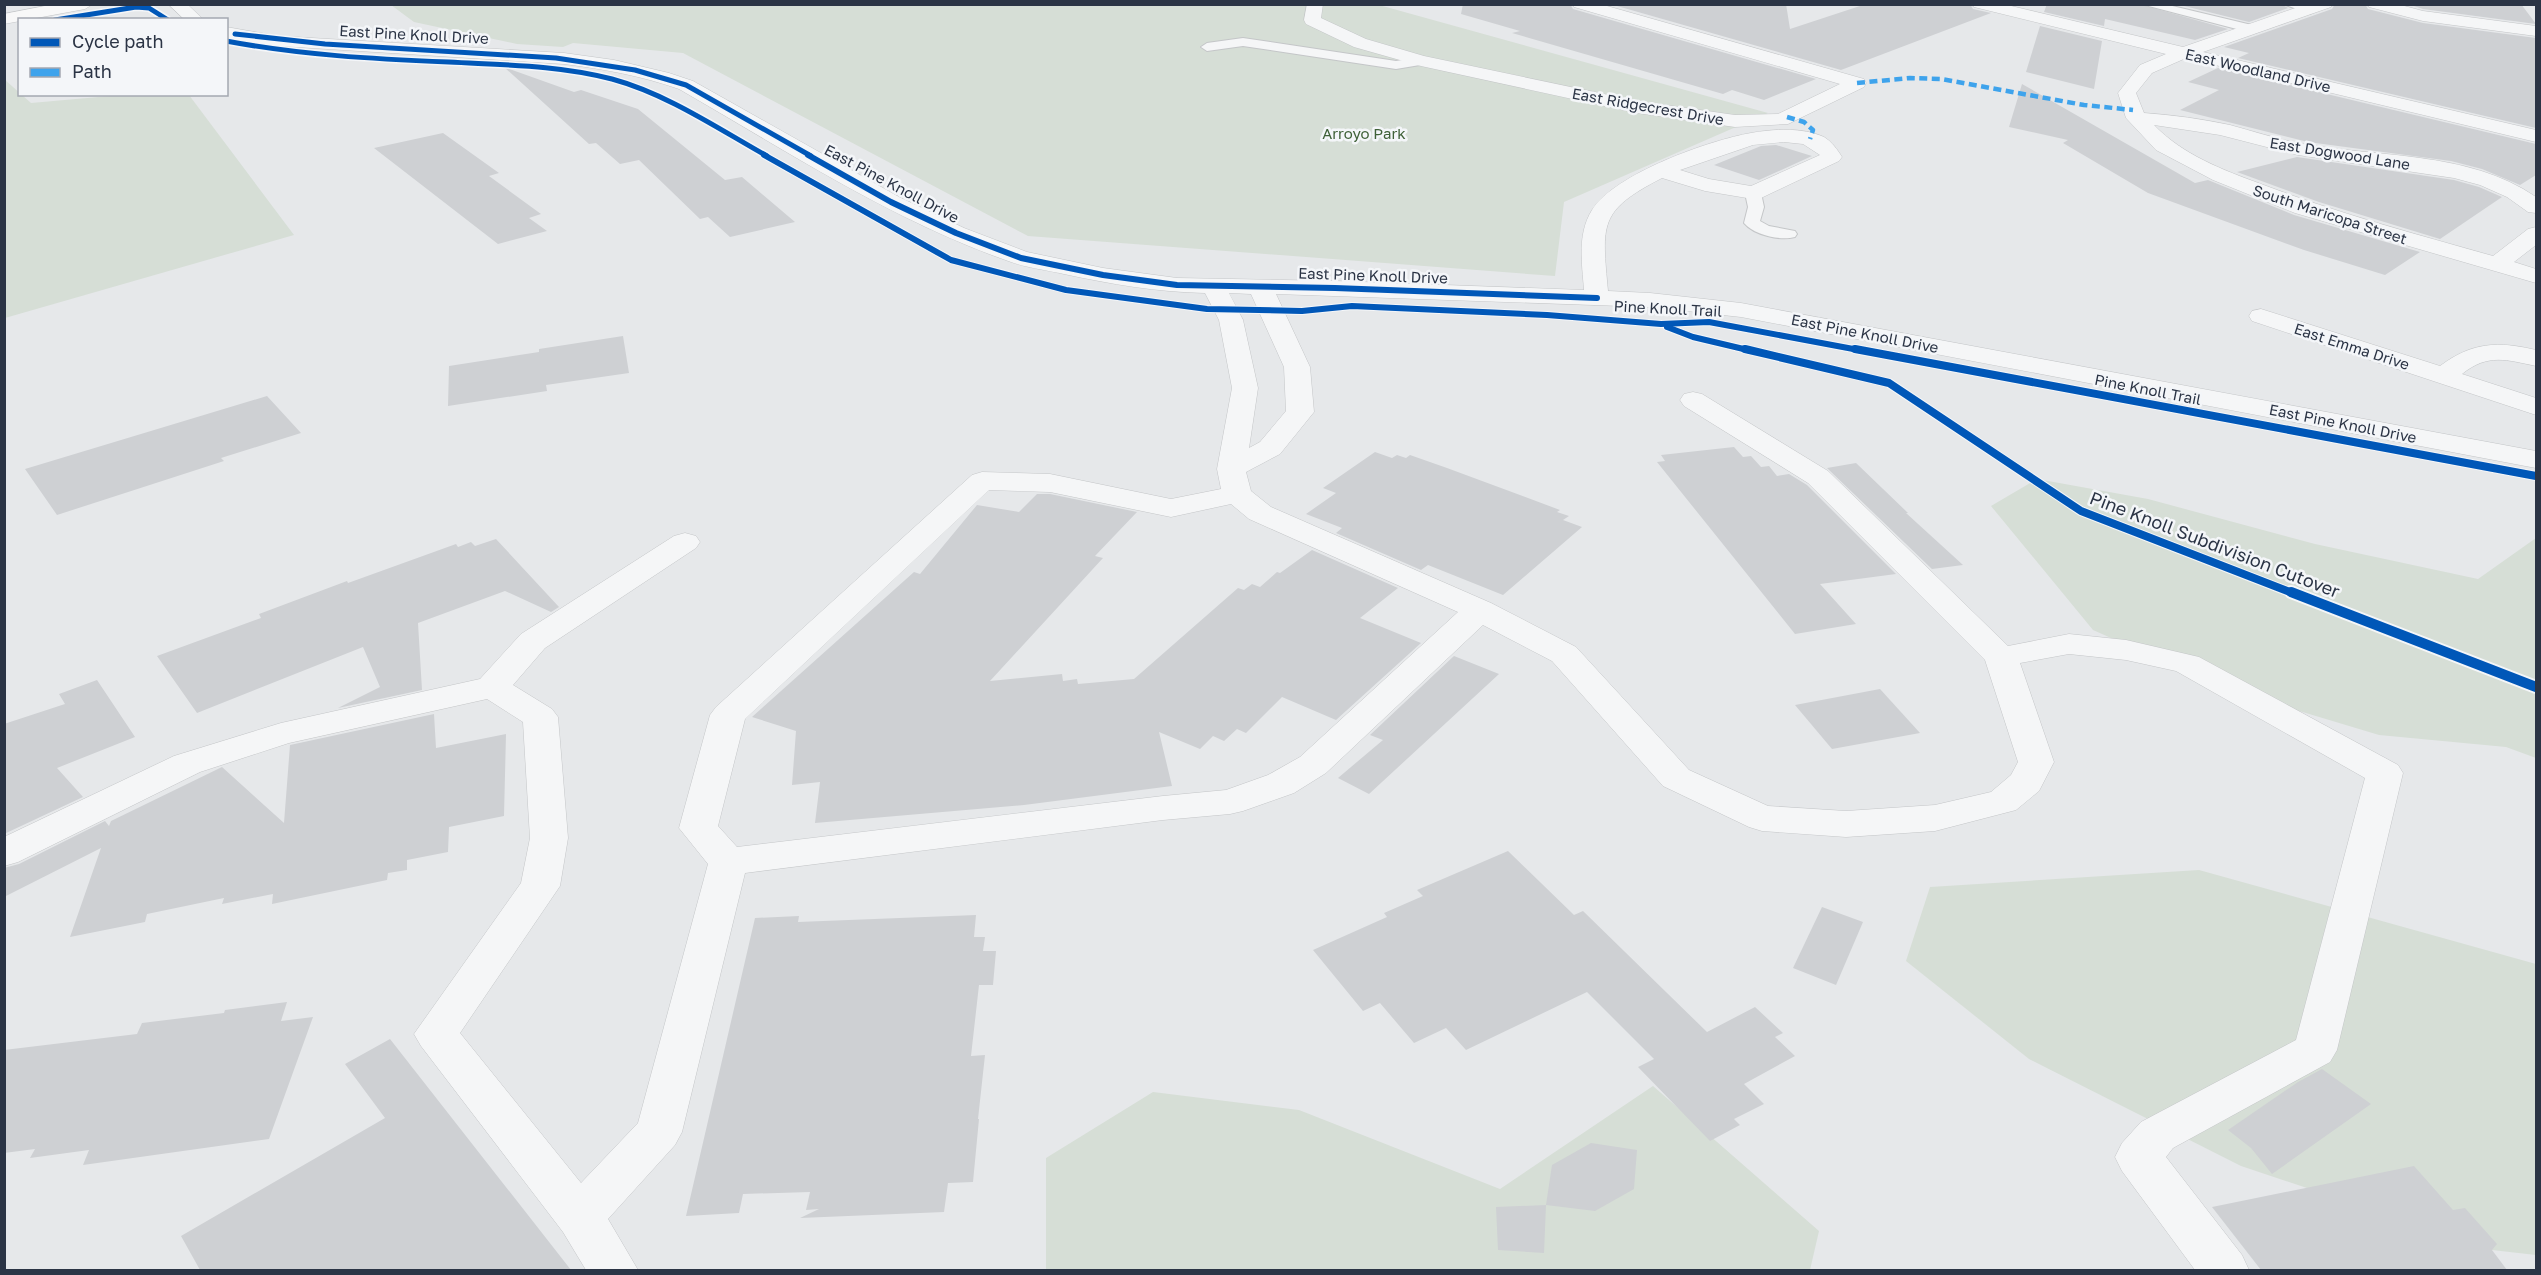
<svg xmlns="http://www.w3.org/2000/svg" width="2541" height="1275" font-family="'Golos Text',sans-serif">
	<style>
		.green { fill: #d6ded6 }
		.building { fill: #ced0d3 }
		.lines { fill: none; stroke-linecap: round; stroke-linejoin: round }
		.service-casing { stroke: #c4c6c8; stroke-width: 2 }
		.minor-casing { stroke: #c4c6c8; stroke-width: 1 }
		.secondary-casing { stroke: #c4c6c8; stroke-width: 1 }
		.service { fill: #f5f6f7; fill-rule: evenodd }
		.minor { fill: #f5f6f7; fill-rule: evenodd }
		.secondary { fill: #f8f8f8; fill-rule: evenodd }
		.quiet { stroke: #3ea3ec; stroke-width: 4.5; stroke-dasharray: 8 4.5; stroke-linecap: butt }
		.cycleway-far3-casing { stroke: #f4f6f9; stroke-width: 8 }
		.cycleway-far2-casing { stroke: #f4f6f9; stroke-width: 8 }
		.cycleway-far1-casing { stroke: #f4f6f9; stroke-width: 10 }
		.cycleway-casing { stroke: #f4f6f9; stroke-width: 14 }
		.cycleway-far3 { stroke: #0057b8; stroke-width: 5 }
		.cycleway-far2 { stroke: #0057b8; stroke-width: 6 }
		.cycleway-far1 { stroke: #0057b8; stroke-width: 8 }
		.cycleway { stroke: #0057b8; stroke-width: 10 }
		.labels { text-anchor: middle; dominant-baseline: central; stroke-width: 5; stroke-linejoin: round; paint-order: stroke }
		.far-street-label { font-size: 15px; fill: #2b3445; stroke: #f4f6f9 }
		.far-park-label { font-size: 15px; fill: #3f6138; stroke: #f4f6f9 }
		.street-label { font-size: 18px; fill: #2b3445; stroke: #f4f6f9 }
	</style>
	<rect width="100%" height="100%" fill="#e6e8ea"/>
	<g class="green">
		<polygon points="391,5 1379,5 1768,113 1564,202 1555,276 1028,236 683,53 573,43 563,47 517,44 414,22"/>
		<polygon points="4,79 31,103 121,95 189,95 294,235 5,318"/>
		<polygon points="2037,479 2148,499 2315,544 2478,579 2536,538 2536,758 2506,747 2379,735 2226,689 2093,630 1991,506"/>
		<polygon points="2199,870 2536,964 2536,1255 2492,1250 2241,1166 2029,1059 1906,961 1930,887"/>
		<polygon points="1653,1086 1819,1231 1810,1270 1046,1270 1046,1158 1153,1092 1299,1110 1500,1189"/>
	</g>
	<g class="building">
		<polygon points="1463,4 1570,4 1573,9 1816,79 1764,100 1732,90 1723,94 1512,33 1520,31 1461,14"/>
		<polygon points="1610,4 1786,4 1790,29 1866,4 1970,4 1973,9 1991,13 1841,70"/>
		<polygon points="2047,4 2139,4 2228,29 2195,40 2105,19 2104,26 2044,12"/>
		<polygon points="2176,4 2281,4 2288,8 2249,22"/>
		<polygon points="2335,4 2365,4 2368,9 2423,23 2536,38 2536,128 2238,58 2249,53 2224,47 2332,9"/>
		<polygon points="2408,4 2521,4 2536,24 2423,9"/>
		<polygon points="2040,26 2102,41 2094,89 2026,72"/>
		<polygon points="504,67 574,92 581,90 638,109 725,180 742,177 795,222 730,237 708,217 700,219 639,160 620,164 596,143 589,144"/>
		<polygon points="2218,68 2536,144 2536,175 2520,185 2482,169 2451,161 2308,142 2180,110 2219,90 2188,82"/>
		<polygon points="2022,84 2195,183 2208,180 2294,215 2420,252 2385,275 2304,250 2148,193 2063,143 2068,140 2009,127"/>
		<polygon points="443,133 499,173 489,176 541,214 529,218 547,231 498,244 374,148"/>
		<polygon points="1776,145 1812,156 1759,180 1714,165 1761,146"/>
		<polygon points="2297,157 2454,180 2479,187 2502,197 2440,239 2319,202 2237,172"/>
		<polygon points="623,336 629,373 546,385 547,391 448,406 449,366 539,352 539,349"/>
		<polygon points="267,396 301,433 221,458 224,461 57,515 25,469"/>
		<polygon points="1734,447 1743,457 1751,456 1761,467 1769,466 1777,476 1789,474 1807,485 1896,574 1820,584 1856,624 1795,634 1657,462 1665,461 1661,455"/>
		<polygon points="1375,452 1392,458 1397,455 1406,458 1410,455 1447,468 1560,510 1557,512 1569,516 1563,520 1582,527 1503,595 1428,565 1421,570 1336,533 1342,528 1306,514 1336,493 1323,488"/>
		<polygon points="1856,463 1908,513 1906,513 1963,565 1932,569 1827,468"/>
		<polygon points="1037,494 1050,494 1137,512 1095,556 1103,558 990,681 1062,674 1063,681 1077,679 1078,684 1134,679 1238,588 1244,590 1252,584 1260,587 1277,572 1280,573 1312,550 1398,588 1360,618 1421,643 1336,720 1282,697 1246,733 1237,729 1224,741 1213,736 1200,749 1159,732 1172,786 1024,805 815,823 820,782 792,785 796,731 752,717 914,572 920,574 977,505 1019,512"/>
		<polygon points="496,539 559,607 551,612 505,591 418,623 422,690 338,708 380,687 363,647 197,713 157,656 261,618 259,614 347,581 348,583 456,544 458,547 471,542 475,546"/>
		<polygon points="1454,656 1499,674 1369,794 1338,778 1383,740 1370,735"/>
		<polygon points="97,680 135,737 57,768 83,797 4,834 4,724 65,704 59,694"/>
		<polygon points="1880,689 1920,733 1832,749 1795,705"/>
		<polygon points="434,714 436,748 506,734 504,816 449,827 448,852 407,860 407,870 388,873 387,880 272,904 273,894 222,904 224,898 147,914 145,922 70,937 101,848 4,897 4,868 19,864 105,821 109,826 111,821 222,767 284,823 290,745"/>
		<polygon points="1508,851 1574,915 1583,911 1707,1032 1755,1007 1783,1033 1775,1037 1795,1056 1744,1084 1764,1104 1734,1119 1740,1125 1710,1141 1638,1067 1654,1059 1587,992 1466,1050 1446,1028 1414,1043 1380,1003 1363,1011 1313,950 1387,917 1384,913 1423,896 1417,890"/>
		<polygon points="1822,907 1863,922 1836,985 1793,968"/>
		<polygon points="976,915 974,937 985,937 983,951 996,951 993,985 979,985 971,1056 985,1055 978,1119 979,1119 973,1182 948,1183 944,1212 800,1218 819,1209 806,1210 810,1192 743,1194 739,1213 686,1216 755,918 799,916 798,922"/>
		<polygon points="287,1002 281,1021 313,1017 269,1139 83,1165 89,1150 30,1158 35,1149 4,1153 4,1050 137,1034 142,1023 224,1013 225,1010"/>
		<polygon points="390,1039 571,1270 200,1270 181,1236 385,1118 345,1064"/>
		<polygon points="2322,1069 2371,1104 2272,1174 2251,1148 2228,1130 2298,1082"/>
		<polygon points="1591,1143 1637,1150 1634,1189 1595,1211 1546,1205 1552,1165"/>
		<polygon points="2414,1166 2453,1210 2465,1208 2497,1244 2492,1250 2507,1270 2261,1270 2212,1207"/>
		<polygon points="1546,1205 1544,1253 1498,1250 1496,1207"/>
	</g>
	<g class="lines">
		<g class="service-casing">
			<g id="service">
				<polygon points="2141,4 2164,4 2256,26 2258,29 2252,33"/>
				<polygon points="2283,4 2304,4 2316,10 2310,14"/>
				<polygon points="1243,38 1396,61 1421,57 1428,61 1426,64 1396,69 1243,46 1207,51 1201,47 1207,43"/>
				<path d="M1753 188 1761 193 1764 207 1760 221 1769 226 1795 231 1797 234 1795 237C1780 241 1754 235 1744 223L1748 207 1745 193Z"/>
			</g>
		</g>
		<g class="minor-casing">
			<g id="minor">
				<polygon points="168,4 187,4 204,20 185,20"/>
				<polygon points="1307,4 1323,4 1321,18 1366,39 1424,56 1637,101 1735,115 1778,114 1840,84 1574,7 1572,4 1600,4 1864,79 1866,83 1864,87 1788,124 1735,127 1637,113 1421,66 1354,47 1306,24 1304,20"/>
				<path d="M1972 4H2003L2183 47 2307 4H2333L2331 7 2203 52 2536 130V142L2186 58 2152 73 2136 93 2144 113C2173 115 2202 119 2230 125 2252 131 2274 138 2297 143 2375 158 2468 150 2536 197V213L2528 212 2507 197 2480 185 2454 178 2298 155 2220 135 2154 125C2183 155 2223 170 2261 184 2337 213 2415 234 2493 256L2528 229 2536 227V245L2514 262 2536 269V283L2295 213 2213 180 2156 150 2126 118 2118 93 2140 65 2166 54 1974 7Z"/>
				<polygon points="2367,4 2397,4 2423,11 2536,26 2536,36 2423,21 2369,7"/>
				<path d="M226 27 278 36 564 53 614 60 669 73 693 81 899 197 964 228 1027 252 1103 268 1177 278 1335 281 1584 290C1582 263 1577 234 1592 210 1614 174 1710 140 1751 133 1774 129 1802 127 1824 137 1832 142 1837 149 1842 157L1839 161 1761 198 1753 199 1705 191 1662 178C1598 211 1602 224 1608 291L1650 293 1741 303 2536 451V468L1741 317 1650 307 1276 294 1310 367 1314 412 1280 454 1246 472 1251 491 1271 507 1491 603 1576 647 1689 770 1768 806 1846 811 1935 805 1991 792 2011 775 2018 762 1985 660 1808 483 1684 406 1680 400 1684 394 1693 392 1702 394 1828 471 2008 646 2069 634 2126 640 2199 657 2398 765 2403 773 2337 1050 2330 1062 2173 1148 2166 1157 2242 1255 2249 1270H2195L2122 1171 2115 1157 2122 1143 2141 1122 2296 1040 2365 778 2176 671 2126 660 2069 654 2020 663 2054 762 2039 791 2016 810 1935 831 1846 837 1762 831 1749 827 1663 786 1552 661 1483 625 1326 773 1294 793 1243 811 1230 814 1163 820 745 873 682 1132 675 1145 608 1219 638 1270H586L563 1232 421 1046 414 1034 521 883 530 838 523 722 487 699 289 743 200 772 18 862 4 866V837L174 756 281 723 480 679 521 634 674 536 685 533 696 536 700 542 696 548 545 648 513 685 552 709 558 717 568 838 560 886 460 1033 581 1183 638 1123 708 864 679 828 710 715 716 707 972 475 982 472 1050 474 1171 499 1221 489 1217 469 1232 388 1219 320 1205 293C1157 292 1111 284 1064 274 1047 270 1028 268 1011 262 893 221 787 151 679 89 642 76 604 69 564 64L264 45 226 38ZM1784 142 1803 144 1820 155 1751 186 1709 179 1680 170 1753 145ZM1229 293 1251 294 1284 367 1286 411 1260 442 1249 448 1258 388 1243 320ZM989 490 1050 492 1171 517 1231 504 1249 519 1458 612 1300 757 1268 775 1226 790 1163 796 737 847 718 826 745 719Z"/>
				<path d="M2261 309 2440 366C2472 342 2498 341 2536 350V366C2507 360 2488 353 2462 374L2536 398V415L2252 321 2249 316 2252 311Z"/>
			</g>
		</g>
		<g class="secondary-casing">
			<polygon id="secondary" points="55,4 93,4 85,9 4,24 4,14"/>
		</g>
		<use href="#service" class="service"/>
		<use href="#minor" class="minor"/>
		<use href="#secondary" class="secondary"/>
		<g class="quiet">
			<polyline points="1857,83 1910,78 1941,79 2084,105 2133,110"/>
			<polyline points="1787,117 1804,122 1813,130 1810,139"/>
		</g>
		<g class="cycleway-far3-casing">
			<g id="cycleway-far3">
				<polyline points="55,20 136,7 149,8 168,20"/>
				<polyline points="235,34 325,44 556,58 635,70 686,85 811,156"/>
				<path d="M226 41C300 55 374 59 449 62 503 65 559 65 612 79 667 94 717 128 767 156"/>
			</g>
		</g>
		<g class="cycleway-far2-casing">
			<g id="cycleway-far2">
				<polyline points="764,155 951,260 1066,290 1207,309 1302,311 1352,306 1547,315 1661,324 1709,322 1864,351"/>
				<polyline points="808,155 891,202 956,233 1021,258 1103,275 1177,285 1335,288 1597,298"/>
				<polyline points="1667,327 1693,337 1752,351"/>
			</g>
		</g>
		<g class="cycleway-far1-casing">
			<g id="cycleway-far1">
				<polyline points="1745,349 1889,383 2081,511 2295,594"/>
				<polyline points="1855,349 2536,476"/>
			</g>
		</g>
		<g class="cycleway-casing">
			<polyline id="cycleway" points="2291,592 2536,687"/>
		</g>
		<use href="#cycleway-far3" class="cycleway-far3"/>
		<use href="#cycleway-far2" class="cycleway-far2"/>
		<use href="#cycleway-far1" class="cycleway-far1"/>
		<use href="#cycleway" class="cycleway"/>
	</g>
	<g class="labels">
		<g class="far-street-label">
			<text transform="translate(414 34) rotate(3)">East Pine Knoll Drive</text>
			<text transform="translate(2258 70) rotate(13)">East Woodland Drive</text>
			<text transform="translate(1648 106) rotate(10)">East Ridgecrest Drive</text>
			<text transform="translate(2340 153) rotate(9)">East Dogwood Lane</text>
			<text transform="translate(892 183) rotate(28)">East Pine Knoll Drive</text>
			<text transform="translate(2330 214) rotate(18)">South Maricopa Street</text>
			<text transform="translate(1373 275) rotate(2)">East Pine Knoll Drive</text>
			<text transform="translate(1668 308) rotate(3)">Pine Knoll Trail</text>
			<text transform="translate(1865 333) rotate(11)">East Pine Knoll Drive</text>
			<text transform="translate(2352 346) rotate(18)">East Emma Drive</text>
			<text transform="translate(2148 389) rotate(11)">Pine Knoll Trail</text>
			<text transform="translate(2343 423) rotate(11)">East Pine Knoll Drive</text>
		</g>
		<g class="far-park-label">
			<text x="1364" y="133">Arroyo Park</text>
		</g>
		<g class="street-label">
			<text transform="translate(2215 544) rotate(21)">Pine Knoll Subdivision Cutover</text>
		</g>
	</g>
	<rect width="2541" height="1275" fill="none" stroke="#2b3445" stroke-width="12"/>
	<rect x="18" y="18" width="210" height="78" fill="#f4f6f9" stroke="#a4a8b1" stroke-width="1.5"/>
	<rect x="30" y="38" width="30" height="9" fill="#0057b8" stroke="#a4a8b1" stroke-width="1.5"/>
	<text x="72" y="48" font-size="18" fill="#2b3445">Cycle path</text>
	<rect x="30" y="68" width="30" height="9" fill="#3ea3ec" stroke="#a4a8b1" stroke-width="1.5"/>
	<text x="72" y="78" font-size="18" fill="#2b3445">Path</text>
</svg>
